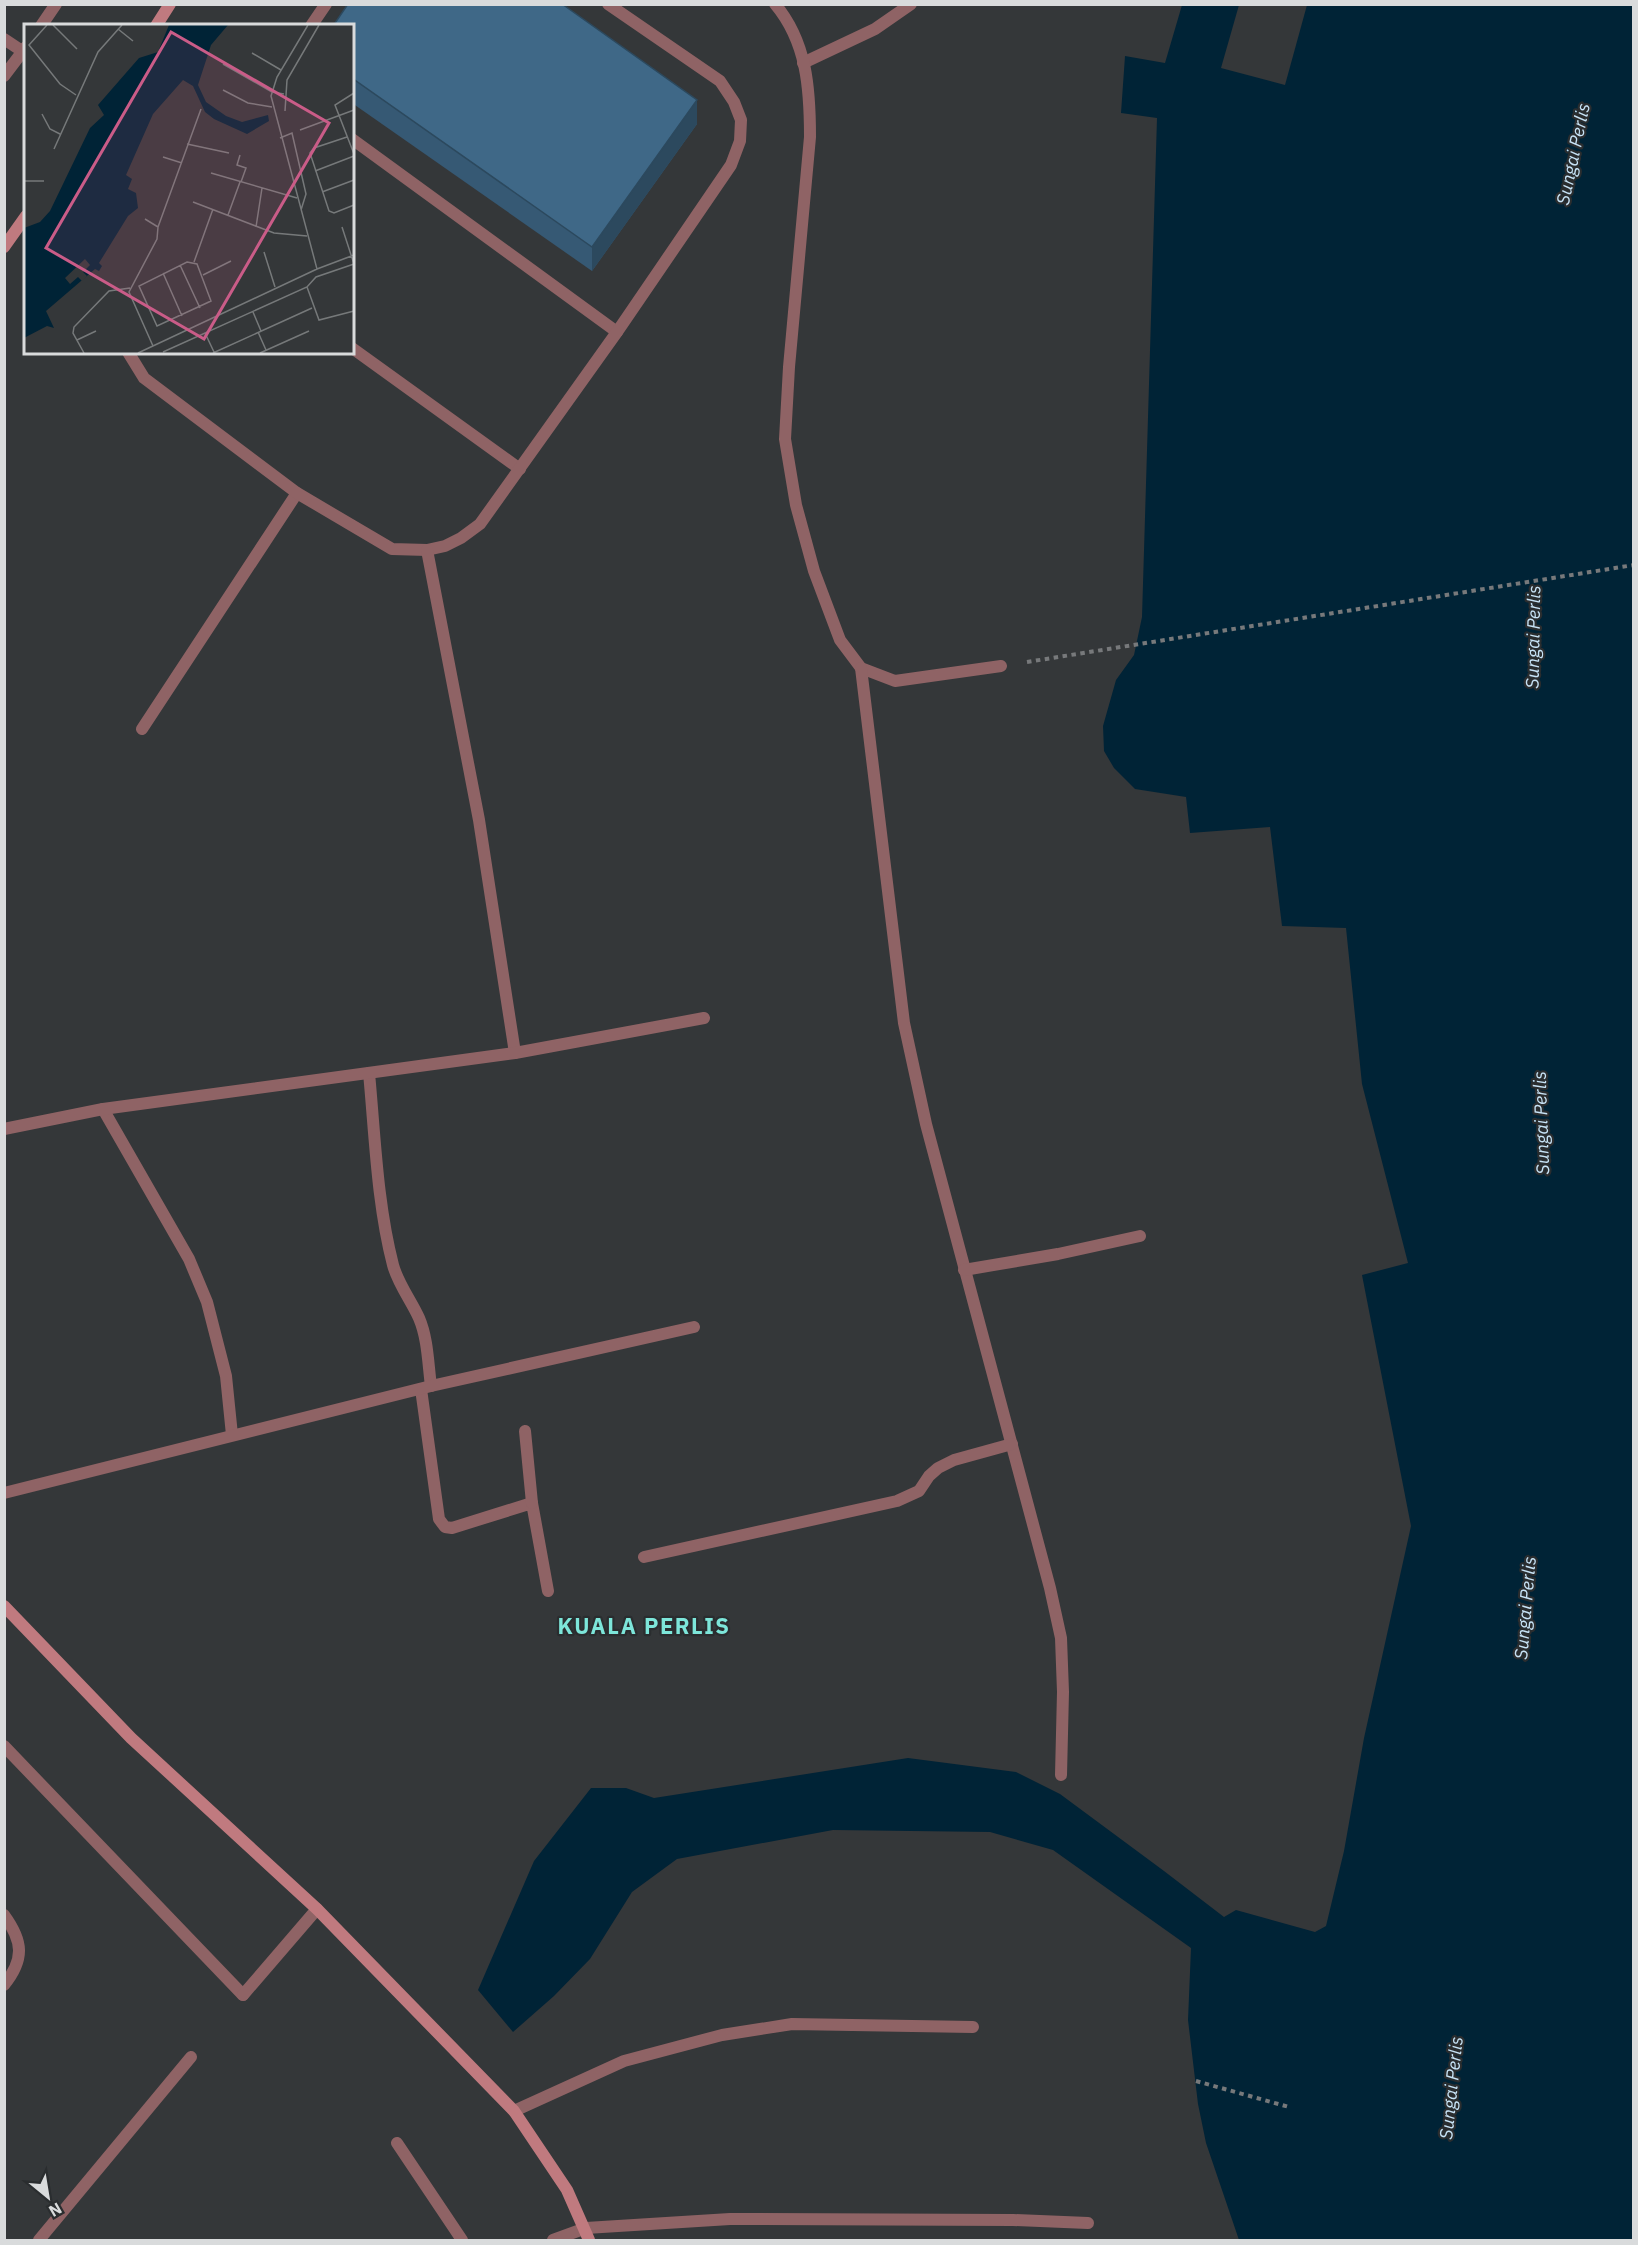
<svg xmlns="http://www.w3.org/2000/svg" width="1638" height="2245" font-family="'IBM Plex Sans',sans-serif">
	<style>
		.water { fill: #002336 }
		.pier { fill: #343739 }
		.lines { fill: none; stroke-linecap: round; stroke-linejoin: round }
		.path { stroke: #77797b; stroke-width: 4; stroke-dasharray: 4.5 4.5; stroke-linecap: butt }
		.service { stroke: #8f6365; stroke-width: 12 }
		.minor { stroke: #8f6365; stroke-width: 12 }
		.secondary { stroke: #c07a7f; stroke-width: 12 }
		.wall { fill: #365974 }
		.shaded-wall { fill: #2c495e }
		.building { fill: #3f6887; stroke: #2c495e; stroke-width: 1.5 }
		.labels { text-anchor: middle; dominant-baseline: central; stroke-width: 4.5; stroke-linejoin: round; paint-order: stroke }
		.water-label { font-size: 18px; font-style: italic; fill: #c7e3f6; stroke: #2a2d2f }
		.district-label { font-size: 22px; font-weight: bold; letter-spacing: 1.5px; fill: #7de6da; stroke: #2a2d2f }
		.inset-road { fill: none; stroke: #76797a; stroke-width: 1.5 }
		.view { fill: #ca5c88; fill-opacity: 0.15; stroke: #ca5c88; stroke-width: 3 }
		.inset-edge { fill: none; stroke: #d9dbdc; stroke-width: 3 }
	</style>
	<rect width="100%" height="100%" fill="#343739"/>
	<polygon class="water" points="1182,5 1633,5 1633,2240 1239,2240 1206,2143 1198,2104 1188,2020 1191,1948 1053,1850 990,1832 833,1830 677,1859 632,1892 590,1959 554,1996 513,2032 478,1990 534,1861 591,1788 626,1788 654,1798 908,1758 1016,1772 1060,1794 1164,1871 1224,1917 1236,1910 1315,1932 1326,1926 1344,1851 1364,1738 1411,1526 1362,1275 1408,1263 1362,1084 1346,928 1282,926 1270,827 1190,833 1186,797 1135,789 1114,768 1104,751 1103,726 1116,680 1134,655 1142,617 1157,118 1121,113 1125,56 1165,63"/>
	<polygon class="pier" points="1239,5 1307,5 1285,85 1221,68"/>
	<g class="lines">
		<g class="path">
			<polyline points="1027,662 1634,565"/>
			<polyline points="1196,2081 1289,2107"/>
		</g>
		<g class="service">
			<polyline points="4,39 22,51"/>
			<polyline points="803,63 875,29 911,4"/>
			<polyline points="352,348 520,469"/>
			<polyline points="142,729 297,493"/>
			<polyline points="4,1746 243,1995"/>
			<path d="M4 1915C23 1941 25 1959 4 1985"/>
			<polyline points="514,2111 624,2061 722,2035 792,2024 973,2027"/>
			<polyline points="397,2143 462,2240"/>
			<polyline points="553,2240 586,2228 730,2219 1013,2220 1088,2223"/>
		</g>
		<g class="minor">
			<path d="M775 4C807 42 810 89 810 137L789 367 785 439 796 505 814 571 840 640 861 668 895 681 1001 666"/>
			<polyline points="41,26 56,4"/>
			<polyline points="311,26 326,4"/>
			<polyline points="4,76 26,47"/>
			<polyline points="352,139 617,332"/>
			<polyline points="128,352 144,378 297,493 392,549 427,550 445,546 461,538 480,524 617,332 731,165 740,141 741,120 734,102 720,81 608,4"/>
			<polyline points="427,550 479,820 515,1053"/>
			<polyline points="861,668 904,1023 926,1124 1050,1588 1061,1638 1063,1692 1061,1775"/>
			<path d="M369 1073C375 1136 377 1203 393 1265 398 1284 411 1300 419 1318 428 1339 428 1364 431 1386"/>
			<polyline points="103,1109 189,1259 207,1302 226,1376 232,1435"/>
			<polyline points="4,1129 103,1109 515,1053 704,1018"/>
			<polyline points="964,1270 1058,1254 1140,1236"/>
			<polyline points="421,1389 439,1519 445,1527 452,1528 532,1503 548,1591"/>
			<polyline points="525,1431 532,1503"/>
			<polyline points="4,1493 431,1386 694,1327"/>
			<polyline points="644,1557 897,1501 919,1491 929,1476 938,1468 954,1460 1012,1444"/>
			<polyline points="243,1995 317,1909"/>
			<polyline points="39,2240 191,2057"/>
		</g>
		<g class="secondary">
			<polyline points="156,26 170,4"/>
			<polyline points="4,247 26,216"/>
			<polyline points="4,1606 131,1738 317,1909 514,2111 567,2190 589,2240"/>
		</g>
	</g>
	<polygon class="wall" points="352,26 697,124 592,271 352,103"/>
	<polygon class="shaded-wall" points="697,100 697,124 592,271 592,247"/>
	<polygon class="building" points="348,4 562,4 697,100 592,247 352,78 352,26 333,26"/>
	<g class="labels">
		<g class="water-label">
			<text transform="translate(1573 154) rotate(-78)">Sungai Perlis</text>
			<text transform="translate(1533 637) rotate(-89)">Sungai Perlis</text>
			<text transform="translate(1541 1123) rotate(-92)">Sungai Perlis</text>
			<text transform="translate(1525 1608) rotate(-85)">Sungai Perlis</text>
			<text transform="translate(1451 2088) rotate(-84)">Sungai Perlis</text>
		</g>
		<g class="district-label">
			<text x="644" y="1625">KUALA PERLIS</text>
		</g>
	</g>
	<g transform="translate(24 24)">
		<rect width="330" height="330" fill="#343739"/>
		<path d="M145 1H204L187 21 174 61 182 78 202 92 218 98 244 91 245 97 223 110 190 95 181 88 169 62 159 56 129 90 102 151 108 155 104 165 112 169 114 184 104 192 75 239 78 242 75 247 71 245 22 287 30 304 23 302 0 314V204L16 198 26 187 66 104 80 91 74 81 115 34 134 28Z" fill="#002336"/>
		<path d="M61 235 66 241 59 248 63 252 58 257 54 253 46 260 41 254Z" fill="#343739"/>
		<path class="inset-road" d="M23 1 5 21 36 60 52 71M29 1 53 25M94 5 109 17M228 29 257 46M199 40 248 68 260 70M199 66 224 79 248 83M330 69 311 81 330 130M261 87 263 56 295 1M18 90 26 105 36 110M276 106 330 86M323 113 290 124 286 129 305 187 310 189 330 181M256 114 268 109 282 170 277 186M163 120 205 129M30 125 74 28 98 1M216 131 213 141 222 144 217 158M139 133 158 139M291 147 330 132M187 149 273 174M0 157H20M298 168 330 156M169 178 250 209 283 212M204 191 216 158M121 195 134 203 133 215 105 268 129 322M134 203 177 85M232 203 238 164M318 203 330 240M240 228 251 263M163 238 173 240 187 277 133 302 115 262ZM170 238 189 185M156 241 176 284M293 245 330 231M139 249 158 292M179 251 207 237M283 263 295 296 330 287M229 288 237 307M234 308 242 326M181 309 190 328M53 316 72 307M139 328 283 263 292 253 330 240M60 329 49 309 50 303 85 267 106 264M114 329 293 245 247 72 253 53 284 1M189 329 288 284M236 329 285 307"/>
		<path class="view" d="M147 8 305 99 180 315 22 224Z"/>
		<rect width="330" height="330" class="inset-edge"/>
	</g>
	<rect width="1638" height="2245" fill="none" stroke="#d9dbdc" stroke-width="12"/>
	<g transform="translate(48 2197) rotate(150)" stroke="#2a2d2f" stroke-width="4.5" paint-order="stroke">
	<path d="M0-4.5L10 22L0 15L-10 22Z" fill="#d9dbdc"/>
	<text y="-9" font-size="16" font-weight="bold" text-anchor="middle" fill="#d9dbdc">N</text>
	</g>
</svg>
